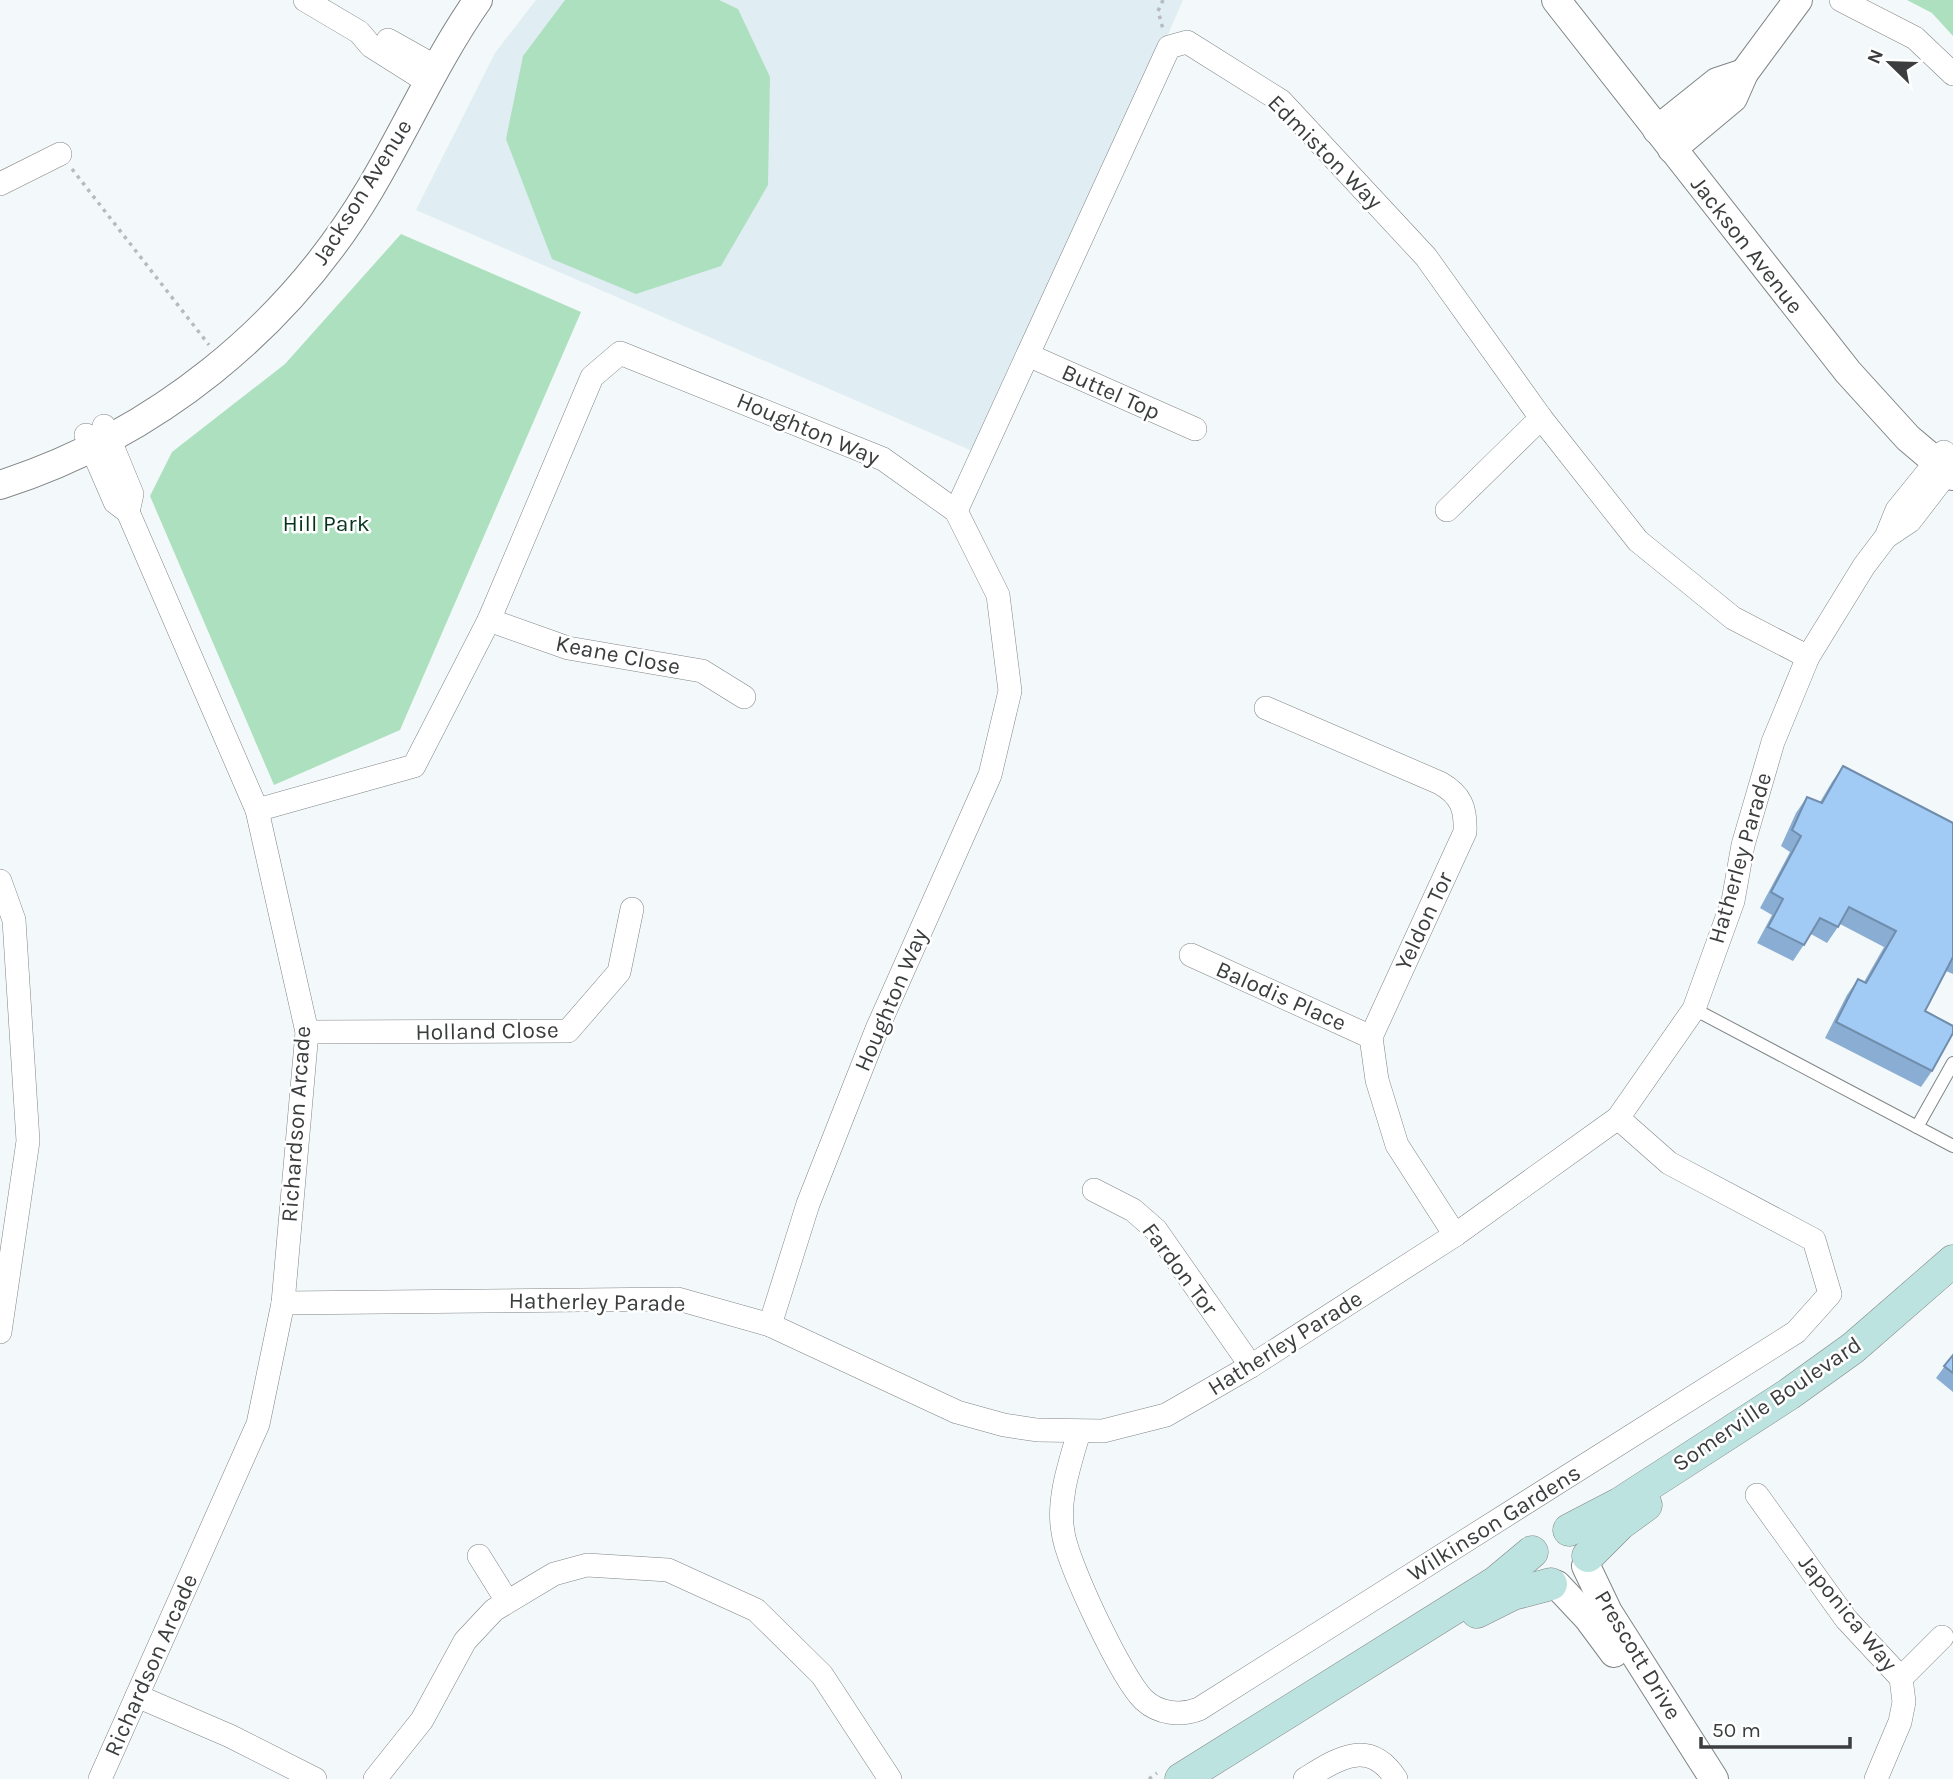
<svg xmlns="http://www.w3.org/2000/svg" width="1953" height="1779" font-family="Karla,sans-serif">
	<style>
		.built { fill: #e0edf2 }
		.green { fill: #ade0be }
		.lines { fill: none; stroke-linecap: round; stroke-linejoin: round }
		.service-casing { stroke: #808586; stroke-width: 14 }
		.minor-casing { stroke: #808586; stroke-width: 24 }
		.tertiary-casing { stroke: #808586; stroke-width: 30 }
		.secondary-casing { stroke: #808586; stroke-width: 33 }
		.path { stroke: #b7bbbd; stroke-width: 3.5; stroke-dasharray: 3.5 5; stroke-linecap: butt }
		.service { stroke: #fff; stroke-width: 12 }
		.minor { stroke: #fff; stroke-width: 23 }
		.tertiary { stroke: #fff; stroke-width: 28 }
		.secondary { stroke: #bde3e0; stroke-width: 32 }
		.wall { fill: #8aaed3 }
		.building { fill: #a1caf5; stroke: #718dac; stroke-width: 2 }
		.labels { text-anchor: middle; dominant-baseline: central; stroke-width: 5; stroke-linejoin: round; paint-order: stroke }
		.street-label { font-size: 23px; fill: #3b3d3e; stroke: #fff }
		.park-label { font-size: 23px; fill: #07331c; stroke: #fff }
	</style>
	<rect width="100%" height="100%" fill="#f3f8fa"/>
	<polygon class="built" points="536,0 1183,0 984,456 416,210 495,53"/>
	<g class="green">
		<polygon points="565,0 719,0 738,9 770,77 768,185 721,266 636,294 552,259 506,139 523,56"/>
		<polygon points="1907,0 1953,0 1953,36 1932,13"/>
		<polygon points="401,234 581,312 400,730 274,785 150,496 172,452 285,364"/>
	</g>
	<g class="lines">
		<g class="service-casing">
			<g id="service">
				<polyline points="1694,1009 1953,1146"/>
				<polyline points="1917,1127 1953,1063"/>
			</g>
		</g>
		<g class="minor-casing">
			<g id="minor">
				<polyline points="305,0 359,32 371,46 428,82"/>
				<polyline points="1841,0 1915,38 1953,74"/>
				<polyline points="388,40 436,67"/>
				<polyline points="0,184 60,154"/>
				<polyline points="1028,355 1195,429"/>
				<polyline points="104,426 132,494 128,512"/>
				<polyline points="86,435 115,502 128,512 257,810 307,1032 283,1303 258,1424 100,1779"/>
				<polyline points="1447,510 1541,418"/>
				<polyline points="956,511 1169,47 1187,42 1281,101 1426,257 1541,418 1638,541 1733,618 1808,657"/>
				<polyline points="1886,537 1910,521 1953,465"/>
				<polyline points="489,620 568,648 702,671 744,697"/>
				<path d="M1266 708 1440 783C1461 795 1466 808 1465 832L1371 1037 1377 1080 1397 1145 1455 1235"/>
				<polyline points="257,810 414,766 489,620 592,377 620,353 883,459 956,511 998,595 1010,691 990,775 877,1029 808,1204 770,1325"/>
				<polyline points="0,881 14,920 28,1141 0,1332"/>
				<polyline points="1191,955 1371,1037"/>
				<polyline points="307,1032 568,1031 619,972 632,909"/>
				<polyline points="1094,1190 1133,1210 1156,1230 1251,1366"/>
				<polyline points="283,1303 678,1299 770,1325 957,1412 1004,1425 1037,1430 1103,1431 1166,1415 1251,1366 1455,1235 1618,1118 1694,1009 1733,901 1743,845 1773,742 1808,657 1864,566 1886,537 1897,510 1944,452"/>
				<path d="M1079 1432C1070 1463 1057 1500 1063 1532 1067 1563 1122 1679 1144 1700 1159 1714 1181 1716 1199 1709L1796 1332 1830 1294 1814 1240 1669 1163 1618 1118"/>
				<polyline points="1757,1495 1846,1619 1901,1678 1904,1702 1900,1722 1876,1779"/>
				<polyline points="479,1556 507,1601"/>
				<polyline points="1901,1678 1942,1637"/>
				<polyline points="137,1696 230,1736 315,1779"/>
				<polyline points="375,1779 422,1720 465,1641 494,1610 554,1574 587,1565 668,1570 756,1610 822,1675 890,1779"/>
				<path d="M1305 1779C1337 1759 1369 1737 1396 1779"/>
			</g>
		</g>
		<g class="tertiary-casing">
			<g id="tertiary">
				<polyline points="1556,0 1848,372 1908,438 1953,476"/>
				<polyline points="1657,130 1717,82 1744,73"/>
				<polyline points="1672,149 1733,98 1744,73 1798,0"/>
				<path d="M0 485C155 435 287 329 370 189 407 127 436 60 478 0"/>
				<polyline points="1586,1566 1608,1612 1714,1779"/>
				<polyline points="1557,1585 1588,1618 1614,1653"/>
			</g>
		</g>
		<g class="secondary-casing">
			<g id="secondary">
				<polyline points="1569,1530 1619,1504 1789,1394 1853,1348 1953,1261"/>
				<polyline points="1588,1556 1620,1524 1646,1505"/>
				<polyline points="1477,1612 1513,1594 1551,1584"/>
				<polyline points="1181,1779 1496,1582 1532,1552"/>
			</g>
		</g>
		<g class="path">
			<polyline points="1163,0 1158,11 1163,29"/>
			<polyline points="72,169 209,345"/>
			<polyline points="1149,1779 1157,1773"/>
		</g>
		<use href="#service" class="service"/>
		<use href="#minor" class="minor"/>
		<use href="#tertiary" class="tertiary"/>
		<use href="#secondary" class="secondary"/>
	</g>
	<g class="wall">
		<polygon points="1843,766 1953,823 1953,974 1946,971 1925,1011 1932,1071 1921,1087 1825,1038 1847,995 1858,979 1864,982 1884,947 1840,924 1827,943 1811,934 1793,961 1757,943 1772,915 1760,908 1790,852 1781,846 1796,813 1807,797 1820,802 1832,782"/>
		<polygon points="1953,1355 1953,1392 1936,1378"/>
	</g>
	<g class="building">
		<polygon points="1843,766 1953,823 1953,957 1925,1011 1953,1026 1953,1033 1932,1071 1836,1022 1858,979 1866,983 1896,931 1849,907 1838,927 1820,918 1804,945 1768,927 1783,899 1771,892 1801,836 1792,830 1807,797 1822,803"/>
		<polygon points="1953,1355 1953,1373 1944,1366"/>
	</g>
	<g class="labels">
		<g class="street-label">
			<text transform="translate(1325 152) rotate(45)">Edmiston Way</text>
			<text transform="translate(362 192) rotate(-58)">Jackson Avenue</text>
			<text transform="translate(1747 245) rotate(52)">Jackson Avenue</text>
			<text transform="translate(1111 392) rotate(24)">Buttel Top</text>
			<text transform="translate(808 429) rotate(23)">Houghton Way</text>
			<text transform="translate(618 655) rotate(11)">Keane Close</text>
			<text transform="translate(1740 858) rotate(-74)">Hatherley Parade</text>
			<text transform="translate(1424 921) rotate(-65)">Yeldon Tor</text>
			<text transform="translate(1281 996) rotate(24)">Balodis Place</text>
			<text transform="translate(891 1000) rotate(-67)">Houghton Way</text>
			<text transform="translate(487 1031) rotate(-1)">Holland Close</text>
			<text transform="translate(296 1124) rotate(-86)">Richardson Arcade</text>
			<text transform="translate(1180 1269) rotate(53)">Fardon Tor</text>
			<text transform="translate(597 1302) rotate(1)">Hatherley Parade</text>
			<text transform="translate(1285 1343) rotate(-32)">Hatherley Parade</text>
			<text transform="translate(1767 1404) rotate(-34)">Somerville Boulevard</text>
			<text transform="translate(1494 1523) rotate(-32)">Wilkinson Gardens</text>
			<text transform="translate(1848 1613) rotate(51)">Japonica Way</text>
			<text transform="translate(1638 1655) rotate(59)">Prescott Drive</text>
			<text transform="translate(151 1665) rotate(-66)">Richardson Arcade</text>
		</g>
		<g class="park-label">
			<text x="326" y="523">Hill Park</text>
		</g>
	</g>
	<g transform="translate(1890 63) rotate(293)" stroke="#ffffff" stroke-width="5" paint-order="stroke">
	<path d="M0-5L12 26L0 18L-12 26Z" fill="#3b3d3e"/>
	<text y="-10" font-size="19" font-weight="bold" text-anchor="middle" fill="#3b3d3e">N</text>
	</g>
	<path d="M1701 1737v10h149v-10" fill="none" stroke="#3b3d3e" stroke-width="3.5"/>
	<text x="1712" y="1737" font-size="21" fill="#3b3d3e" stroke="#ffffff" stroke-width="5" paint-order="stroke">50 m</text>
</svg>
